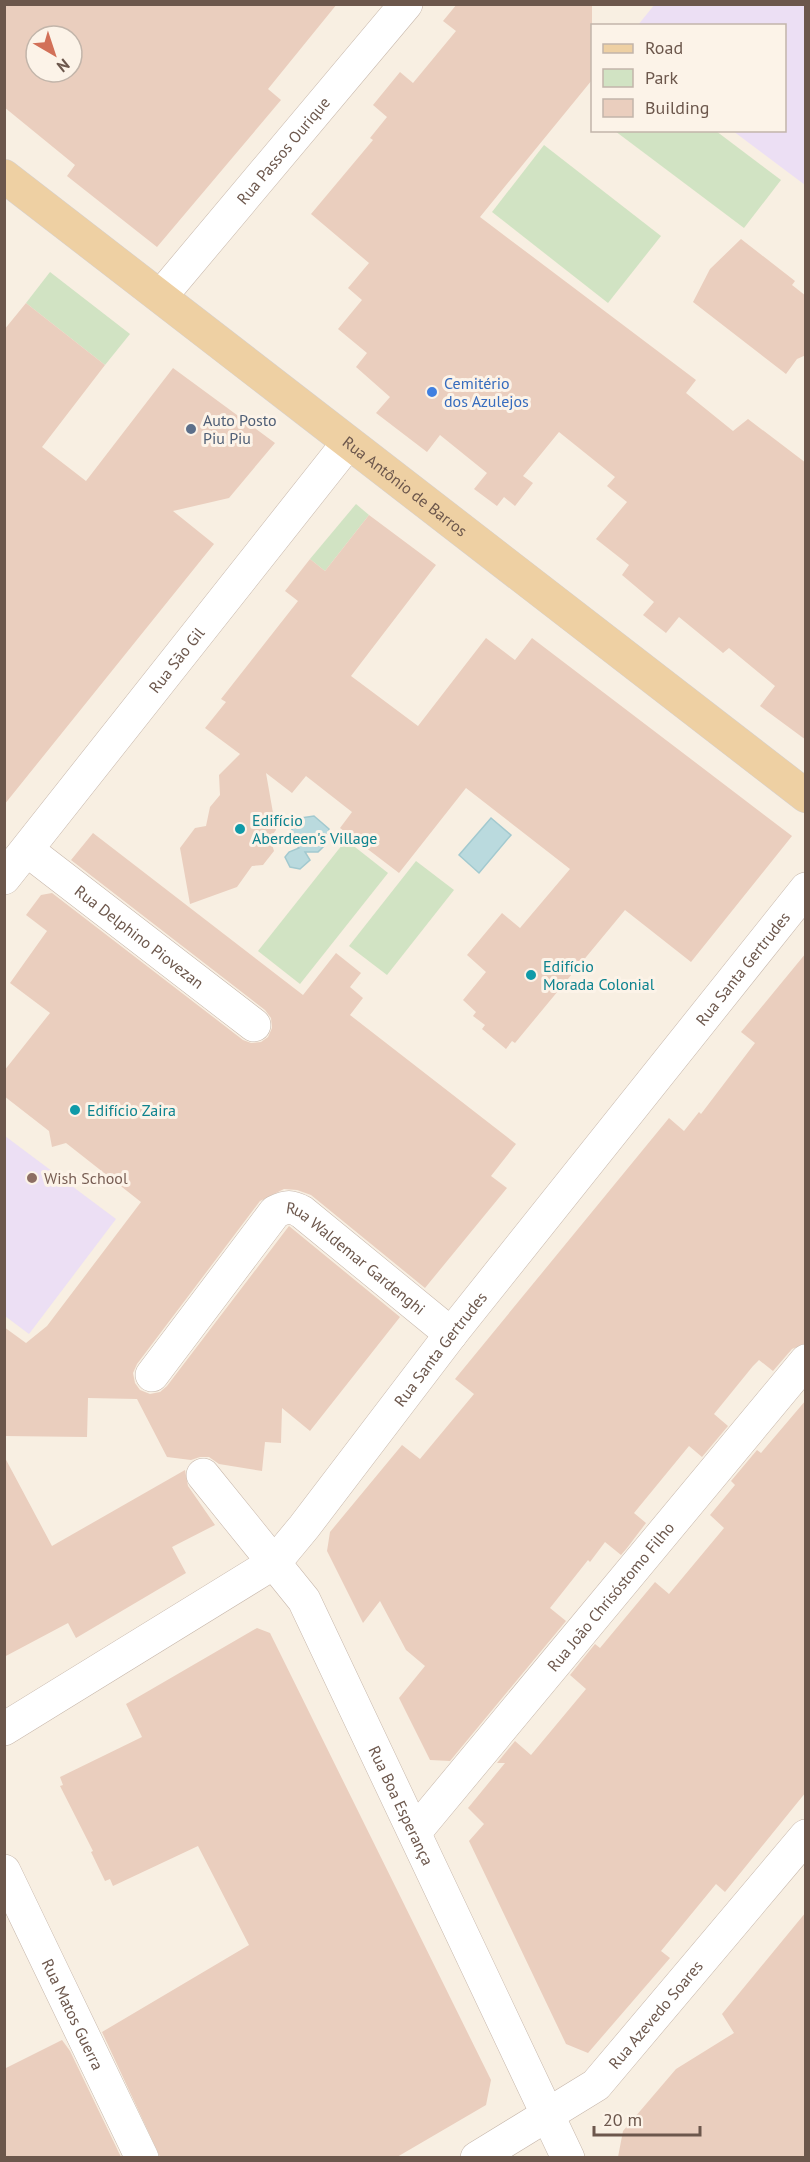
<svg xmlns="http://www.w3.org/2000/svg" width="810" height="2162" font-family="'PT Sans',sans-serif">
	<style>
		.education { fill: #ecdff4 }
		.green { fill: #d1e3c3 }
		.water { fill: #badade; stroke: #a2c9cf; stroke-width: 1.5 }
		.building { fill: #eacebe; fill-rule: evenodd }
		.lines { fill: none; stroke-linecap: round; stroke-linejoin: round }
		.minor-casing { stroke: #c7b7ab; stroke-width: 34 }
		.major-casing { stroke: #d6d0cd; stroke-width: 34 }
		.minor { stroke: #fff; stroke-width: 33 }
		.major { stroke: #eed0a3; stroke-width: 33 }
		.shop-dot { fill: #3f7fe0; stroke: #fcf3e8; stroke-width: 2 }
		.service-dot { fill: #5c6f8a; stroke: #fcf3e8; stroke-width: 2 }
		.culture-dot { fill: #0f9aa8; stroke: #fcf3e8; stroke-width: 2 }
		.education-dot { fill: #8d6e63; stroke: #fcf3e8; stroke-width: 2 }
		.labels { text-anchor: middle; dominant-baseline: central; stroke-width: 6; stroke-linejoin: round; paint-order: stroke }
		.street-label { font-size: 16px; fill: #6c574c; stroke: #fcf3e8 }
		.shop-label { font-size: 16px; fill: #366cbe; stroke: #fcf3e8; text-anchor: start }
		.service-label { font-size: 16px; fill: #4e5e75; stroke: #fcf3e8; text-anchor: start }
		.culture-label { font-size: 16px; fill: #0d838f; stroke: #fcf3e8; text-anchor: start }
		.education-label { font-size: 16px; fill: #785e54; stroke: #fcf3e8; text-anchor: start }
	</style>
	<rect width="100%" height="100%" fill="#f8efe2"/>
	<g class="education">
		<polygon points="655,4 805,5 805,185 733,131 784,130 784,26 638,25"/>
		<polygon points="5,1136 116,1219 29,1334 5,1316"/>
	</g>
	<g class="green">
		<polygon points="615,131 716,131 781,180 744,228"/>
		<polygon points="544,145 661,236 608,303 492,212"/>
		<polygon points="50,272 130,334 105,365 26,303"/>
		<polygon points="356,504 369,515 325,571 310,559"/>
		<polygon points="346,840 388,873 300,984 258,951"/>
		<polygon points="416,861 454,890 387,975 349,946"/>
	</g>
	<g class="water">
		<polygon points="314,816 329,829 324,846 318,852 305,852 310,860 300,869 290,867 285,857 289,852 299,848 293,841 292,829 301,818"/>
		<polygon points="491,818 511,835 479,873 459,855"/>
	</g>
	<g class="building">
		<path d="M4 4H337L268 89 281 100 157 247 67 176 75 165 4 107ZM36 36H72V72H36Z"/>
		<polygon points="457,4 592,4 592,80 480,217 696,380 686,393 733,431 748,419 806,463 806,740 760,706 775,686 729,648 723,653 679,617 666,633 643,615 654,602 622,575 629,565 596,539 627,502 607,486 615,477 559,432 523,476 533,483 515,506 504,497 497,506 474,489 487,473 440,435 427,452 376,413 390,397 356,367 367,353 338,329 362,300 348,288 369,263 311,214 373,140 370,138 387,117 373,105 400,72 413,83 456,31 443,21"/>
		<polygon points="741,239 795,281 792,285 806,296 806,355 797,359 786,374 693,302 710,269"/>
		<polygon points="26,303 105,365 42,447 86,481 173,368 275,443 229,498 173,511 214,544 4,805 4,330"/>
		<polygon points="369,515 436,565 351,676 418,726 486,638 515,660 532,638 792,836 691,962 625,910 515,1043 512,1041 506,1049 482,1029 485,1025 473,1016 476,1012 463,1000 486,972 467,955 502,913 520,928 570,869 466,788 399,873 340,828 352,812 306,776 292,793 266,773 276,830 270,838 274,851 263,865 252,866 237,887 190,904 180,848 195,828 206,826 210,807 220,795 219,775 240,754 205,728 226,702 221,699 298,601 285,591 310,559 325,571"/>
		<polygon points="93,833 303,995 336,953 361,973 350,987 363,998 350,1015 516,1144 491,1176 507,1188 425,1288 311,1195 297,1190 284,1189 260,1201 137,1364 133,1373 135,1383 140,1390 150,1394 160,1392 167,1386 289,1226 400,1317 310,1431 282,1408 281,1443 265,1442 262,1471 219,1464 209,1457 200,1457 191,1460 167,1457 137,1399 88,1398 87,1437 4,1436 4,1327 26,1343 47,1326 141,1202 66,1143 52,1147 49,1131 4,1096 4,1071 50,1013 10,983 47,931 26,915 41,895 52,893 243,1040 251,1043 261,1042 268,1037 272,1028 271,1018 265,1010 71,860"/>
		<polygon points="806,953 806,1343 792,1349 773,1371 759,1360 753,1366 714,1414 728,1426 702,1457 689,1446 634,1513 646,1523 627,1548 621,1555 605,1542 590,1562 588,1560 550,1608 566,1621 450,1761 430,1760 399,1698 425,1666 406,1650 380,1601 363,1623 327,1551 330,1532 402,1445 420,1459 474,1394 455,1379 669,1118 684,1131 699,1112 701,1114 755,1043 741,1032"/>
		<polygon points="806,1400 806,1792 725,1892 716,1884 661,1951 670,1958 588,2053 566,2044 469,1841 484,1824 468,1808 505,1763 497,1763 515,1741 531,1755 586,1689 570,1675 595,1644 600,1648 655,1582 669,1594 724,1528 710,1515 735,1485 731,1481 757,1450 761,1453"/>
		<polygon points="4,1456 52,1546 185,1470 188,1486 215,1525 172,1547 186,1573 76,1638 68,1623 4,1657"/>
		<polygon points="257,1628 270,1633 491,2080 486,2105 397,2157 160,2157 102,2032 249,1945 198,1846 113,1886 110,1879 105,1881 91,1852 93,1851 60,1786 63,1785 60,1777 142,1737 126,1704"/>
		<polygon points="806,1912 806,2157 618,2157 623,2131 676,2069 734,2033 722,2014"/>
		<polygon points="62,2040 70,2051 121,2157 4,2157 4,2069"/>
	</g>
	<g class="lines">
		<g class="minor-casing">
			<g id="minor">
				<path id="s1" d="M161 296 406 4"/>
				<path id="s2" d="M27 850 254 1025"/>
				<path id="s3" d="M4 878 348 443"/>
				<path id="s4" d="M152 1375 275 1212C287 1206 291 1206 302 1212L451 1334"/>
				<path id="s5" d="M203 1475 304 1600 568 2158"/>
				<path id="s6" d="M4 1729 275 1562 304 1527 451 1334 806 889"/>
				<path id="s7" d="M415 1832 806 1361"/>
				<path id="s8" d="M4 1871 142 2158"/>
				<path id="s9" d="M477 2158 596 2085 806 1836"/>
			</g>
		</g>
		<g class="major-casing">
			<g id="major">
				<path id="s10" d="M4 176 806 796"/>
			</g>
		</g>
		<use href="#minor" class="minor"/>
		<use href="#major" class="major"/>
	</g>
	<circle class="shop-dot" cx="432" cy="392" r="6"/>
	<circle class="service-dot" cx="191" cy="429" r="6"/>
	<g class="culture-dot">
		<circle cx="240" cy="829" r="6"/>
		<circle cx="531" cy="975" r="6"/>
		<circle cx="75" cy="1110" r="6"/>
	</g>
	<circle class="education-dot" cx="32" cy="1178" r="6"/>
	<g class="labels">
		<g class="street-label">
			<text stroke="none"><textPath href="#s1" startOffset="190">Rua Passos Ourique</textPath></text>
			<text stroke="none"><textPath href="#s10" startOffset="507">Rua Antônio de Barros</textPath></text>
			<text stroke="none"><textPath href="#s3" startOffset="278">Rua São Gil</textPath></text>
			<text stroke="none"><textPath href="#s2" startOffset="142">Rua Delphino Piovezan</textPath></text>
			<text stroke="none"><textPath href="#s6" startOffset="1074">Rua Santa Gertrudes</textPath></text>
			<text stroke="none"><textPath href="#s4" startOffset="303">Rua Waldemar Gardenghi</textPath></text>
			<text stroke="none"><textPath href="#s6" startOffset="588">Rua Santa Gertrudes</textPath></text>
			<text stroke="none"><textPath href="#s7" startOffset="306">Rua João Chrisóstomo Filho</textPath></text>
			<text stroke="none"><textPath href="#s5" startOffset="388">Rua Boa Esperança</textPath></text>
			<text stroke="none"><textPath href="#s8" startOffset="159">Rua Matos Guerra</textPath></text>
			<text stroke="none"><textPath href="#s9" startOffset="232">Rua Azevedo Soares</textPath></text>
		</g>
		<g class="shop-label">
			<text x="444" y="383">Cemitério<tspan x="444" dy="18">dos Azulejos</tspan></text>
		</g>
		<g class="service-label">
			<text x="203" y="420">Auto Posto<tspan x="203" dy="18">Piu Piu</tspan></text>
		</g>
		<g class="culture-label">
			<text x="252" y="820">Edifício<tspan x="252" dy="18">Aberdeen's Village</tspan></text>
			<text x="543" y="966">Edifício<tspan x="543" dy="18">Morada Colonial</tspan></text>
			<text x="87" y="1110">Edifício Zaira</text>
		</g>
		<g class="education-label">
			<text x="44" y="1178">Wish School</text>
		</g>
	</g>
	<rect width="810" height="2162" fill="none" stroke="#6c574c" stroke-width="12"/>
	<rect x="591" y="24" width="195" height="108" fill="#fcf3e8" stroke="#c2b5aa" stroke-width="1.5"/>
	<rect x="603" y="44" width="30" height="9" fill="#eed0a3" stroke="#c2b5aa" stroke-width="1.5"/>
	<text x="645" y="54" font-size="18" fill="#6c574c">Road</text>
	<rect x="603" y="69" width="30" height="18" fill="#d1e3c3" stroke="#c2b5aa" stroke-width="1.5"/>
	<text x="645" y="84" font-size="18" fill="#6c574c">Park</text>
	<rect x="603" y="99" width="30" height="18" fill="#eacebe" stroke="#c2b5aa" stroke-width="1.5"/>
	<text x="645" y="114" font-size="18" fill="#6c574c">Building</text>
	<g transform="translate(54 54) rotate(141)"><circle r="28" fill="#fcf3e8" stroke="#c2b5aa" stroke-width="1.5"/>
	<path d="M0-4.5L10 22L0 15L-10 22Z" fill="#d27058"/>
	<text y="-9" font-size="16" font-weight="bold" text-anchor="middle" fill="#6c574c">N</text>
	</g>
	<path d="M594 2126v9h106v-9" fill="none" stroke="#6c574c" stroke-width="3"/>
	<text x="603" y="2126" font-size="18" fill="#6c574c" stroke="#fcf3e8" stroke-width="4.5" paint-order="stroke">20 m</text>
</svg>
